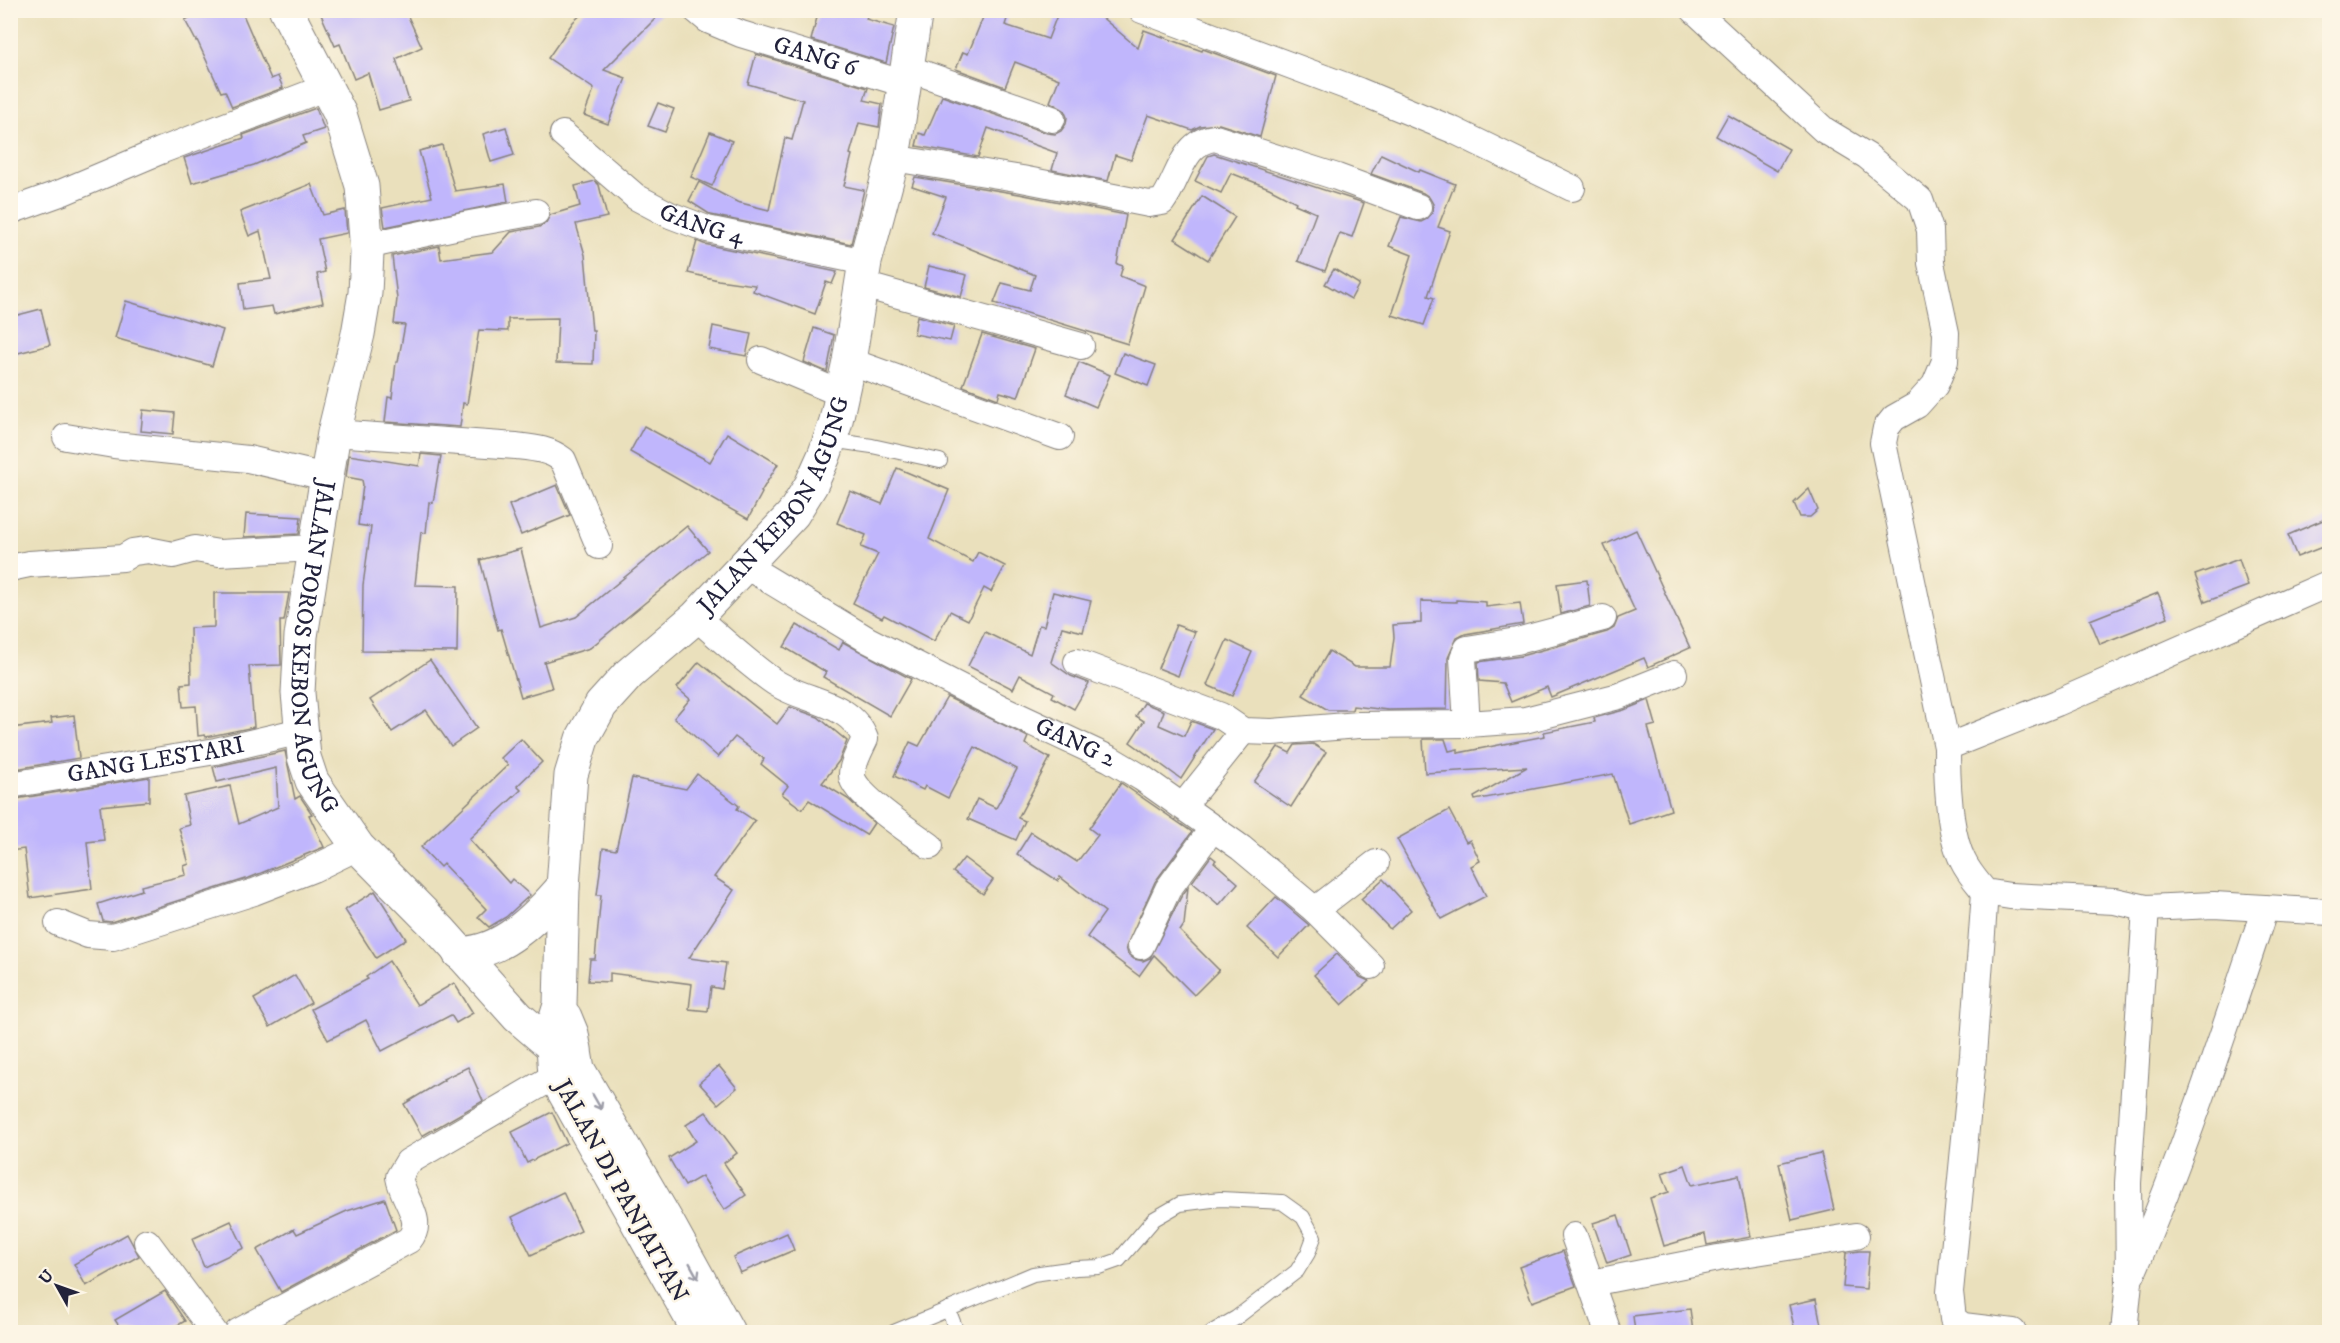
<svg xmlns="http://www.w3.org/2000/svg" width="2340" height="1343" font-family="'IM FELL DW Pica',serif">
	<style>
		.building { fill: #c0b6fc }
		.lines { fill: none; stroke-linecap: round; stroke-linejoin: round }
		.service-casing { stroke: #86817c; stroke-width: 16 }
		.minor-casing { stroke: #86817c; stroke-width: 28 }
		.secondary-casing { stroke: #86817c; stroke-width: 35 }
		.trunk-casing { stroke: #86817c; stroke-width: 35 }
		.service { stroke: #fff; stroke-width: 14 }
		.minor { stroke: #fff; stroke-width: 26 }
		.secondary { stroke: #fff; stroke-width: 33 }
		.trunk { stroke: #fff; stroke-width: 33 }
		.oneway { stroke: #9c9ca7 }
		.labels { text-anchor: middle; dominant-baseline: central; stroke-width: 5; stroke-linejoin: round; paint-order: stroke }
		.street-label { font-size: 24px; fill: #22223b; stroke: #fcf5e5 }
	</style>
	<rect width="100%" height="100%" fill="#fcf5e5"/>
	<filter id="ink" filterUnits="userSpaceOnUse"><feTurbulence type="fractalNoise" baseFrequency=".0167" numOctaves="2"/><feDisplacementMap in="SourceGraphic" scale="12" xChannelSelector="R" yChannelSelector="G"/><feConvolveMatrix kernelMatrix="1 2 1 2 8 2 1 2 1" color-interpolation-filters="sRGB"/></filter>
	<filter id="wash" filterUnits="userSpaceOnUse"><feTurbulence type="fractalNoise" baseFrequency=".008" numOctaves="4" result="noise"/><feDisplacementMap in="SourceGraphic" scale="24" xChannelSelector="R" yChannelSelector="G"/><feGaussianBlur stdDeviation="1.35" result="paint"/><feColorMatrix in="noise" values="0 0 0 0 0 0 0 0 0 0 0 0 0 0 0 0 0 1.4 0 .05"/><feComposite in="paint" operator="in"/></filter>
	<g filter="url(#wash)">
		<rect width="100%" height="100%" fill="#eae0bc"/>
		<g id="blocks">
			<g class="building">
				<polygon points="185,10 241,10 271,79 278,76 283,88 232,107 225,91 221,92 197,40 196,41 185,20 189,18"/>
				<polygon points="319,10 405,10 422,47 396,59 409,101 379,110 368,73 354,79 340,44 335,46"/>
				<polygon points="586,10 664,10 604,70 626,78 608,124 584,115 594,89 548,58 573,22"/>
				<polygon points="819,10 869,10 866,19 894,27 886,63 811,40"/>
				<polygon points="986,10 1010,10 1005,25 1048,39 1059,10 1093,10 1138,48 1144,30 1202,51 1203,49 1276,76 1260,137 1219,124 1200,126 1192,130 1148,115 1131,160 1115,155 1108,181 1052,170 1057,153 988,128 978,157 916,146 919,133 925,135 942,96 1047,133 1055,134 1061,131 1066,124 1067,117 1064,110 1050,102 1059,79 1015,62 1005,87 956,69 963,52 968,54"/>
				<polygon points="756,54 868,88 864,100 882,104 879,127 859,123 850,154 852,155 844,186 864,190 851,244 711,215 689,201 699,182 737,202 769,210 785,138 792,140 803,100 748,84"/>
				<polygon points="658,103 674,109 665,132 648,126"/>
				<polygon points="316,108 324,129 303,136 306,143 254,165 192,183 184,158 244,138 243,135"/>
				<polygon points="1728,115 1789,149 1777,171 1716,136"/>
				<polygon points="506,127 514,155 491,162 483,134"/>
				<polygon points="710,132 732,141 712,186 691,177"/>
				<polygon points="442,145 455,191 505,184 508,202 385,227 382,208 432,197 419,151"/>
				<polygon points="1214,154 1364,203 1352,237 1340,233 1325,271 1298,261 1316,213 1295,204 1296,202 1269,188 1231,173 1221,193 1195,181 1208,156"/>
				<polygon points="1381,154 1419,172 1420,170 1455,184 1438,227 1450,231 1428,296 1434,298 1424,325 1392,315 1412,255 1389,246 1401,217 1421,222 1427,219 1432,213 1433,204 1429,197 1423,193 1371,174"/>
				<polygon points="915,177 1019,194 1126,215 1117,264 1123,266 1120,276 1145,286 1128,344 994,303 1002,283 1030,290 1035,275 932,233 946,197 912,186"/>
				<polygon points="595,181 599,185 607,217 576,224 585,255 592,331 594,331 593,364 556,363 558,318 508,319 508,331 479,330 467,404 463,403 460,427 385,422 388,397 392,398 396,362 398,362 405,325 394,324 397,299 392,256 439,246 441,259 493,252 511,232 539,227 546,223 550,215 580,206 575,186"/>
				<polygon points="311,184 323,215 345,210 347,233 318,239 325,272 317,274 323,303 274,314 272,306 243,310 240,283 271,279 260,231 249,236 240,212"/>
				<polygon points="1202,196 1235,217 1208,260 1175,239"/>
				<polygon points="697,241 704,244 837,272 832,284 826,282 815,314 753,291 755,285 718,280 688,273"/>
				<polygon points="929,266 967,275 961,297 924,287"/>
				<polygon points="1334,269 1359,284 1351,299 1325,284"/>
				<polygon points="126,301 223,330 212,366 115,338"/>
				<polygon points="41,309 50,345 10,355 10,317"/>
				<polygon points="917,316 954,326 950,341 914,334"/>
				<polygon points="713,326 751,334 746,356 709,349"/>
				<polygon points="814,328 834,335 827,372 804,362"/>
				<polygon points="982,334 1035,349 1018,397 1000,392 998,399 963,386"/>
				<polygon points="1123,353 1156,365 1148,386 1115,373"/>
				<polygon points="1079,362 1110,375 1096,407 1066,394"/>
				<polygon points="143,410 175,413 173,434 141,431"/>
				<polygon points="644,426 710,462 727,433 778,464 761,492 762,493 748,519 630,452"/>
				<polygon points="421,454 441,456 433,503 429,502 426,533 421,532 415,585 458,586 457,652 362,651 363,585 371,527 358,525 363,485 362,480 346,477 349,455 419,466"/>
				<polygon points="897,468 949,490 929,539 973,562 978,552 1005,566 991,592 984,588 968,620 950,611 934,641 884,615 882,618 853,603 878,554 861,547 866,535 837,523 850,491 882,504"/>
				<polygon points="557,485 570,515 521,535 509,505"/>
				<polygon points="1809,489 1818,510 1810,517 1800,517 1794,503"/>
				<polygon points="246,514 301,517 299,534 244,537"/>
				<polygon points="2330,517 2330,544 2297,557 2288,535"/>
				<polygon points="687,526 708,551 590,648 544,662 552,688 521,697 501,629 498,630 480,560 521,549 541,628 576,617"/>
				<polygon points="1636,530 1690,648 1648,667 1644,658 1551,697 1547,687 1511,702 1503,683 1479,681 1478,662 1521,656 1607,632 1614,628 1618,618 1635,611 1604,545"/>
				<polygon points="2239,559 2248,586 2205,602 2195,575"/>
				<polygon points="1587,580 1590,606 1561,614 1557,584"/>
				<polygon points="1053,592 1091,601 1083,632 1062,627 1051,662 1071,676 1089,683 1074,709 1052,697 1054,693 1020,675 1013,689 968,666 985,632 1030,654 1039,625 1044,626"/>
				<polygon points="214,593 289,593 284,621 280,621 281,665 249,666 254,727 206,737 205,735 198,736 196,706 183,707 181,684 191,683 190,628 214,627"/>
				<polygon points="2158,593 2168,617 2100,644 2090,620"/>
				<polygon points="1456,600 1486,602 1486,607 1520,603 1523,624 1465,634 1457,638 1448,658 1447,709 1388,710 1353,706 1352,710 1328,710 1303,695 1329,651 1355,667 1390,667 1394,637 1393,625 1421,623 1421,601 1456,602"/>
				<polygon points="797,625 839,650 843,642 911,679 890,716 823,677 826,672 784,647"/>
				<polygon points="1176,625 1195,632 1178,676 1158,668"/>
				<polygon points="1227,640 1252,652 1232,696 1207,685"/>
				<polygon points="430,660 477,728 451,746 426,710 392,732 370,700"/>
				<polygon points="699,662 777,724 790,707 818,717 847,741 839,761 822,783 848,799 874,823 866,835 809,800 802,809 782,794 788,786 761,764 764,759 735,737 718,757 674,718 690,699 677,688"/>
				<polygon points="947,697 1028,737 1025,744 1050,758 1018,818 1025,821 1016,840 968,819 977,799 996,808 1017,769 975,747 948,798 925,786 923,790 894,776 910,742 919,746"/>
				<polygon points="1649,700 1656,725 1648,727 1671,810 1629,824 1613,774 1475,800 1474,797 1527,767 1425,773 1423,739 1445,739 1449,751 1458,749 1458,753 1545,736 1544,732 1595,722 1594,718 1624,710"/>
				<polygon points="1144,703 1164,711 1159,725 1184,736 1191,721 1213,729 1181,779 1130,742 1144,721 1136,716"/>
				<polygon points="74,715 79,758 10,770 10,728 52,723 51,718"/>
				<polygon points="521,739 542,762 517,786 521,790 469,839 509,883 512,879 530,895 506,917 489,927 478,917 486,909 443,864 440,867 421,847 508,765 501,758"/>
				<polygon points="1313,744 1326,752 1291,807 1254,782 1278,747 1290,753 1295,745"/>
				<polygon points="285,751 295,799 300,796 312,814 309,815 324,847 249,878 111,922 103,921 98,904 142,890 141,886 186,875 184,866 189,864 179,828 190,825 184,796 230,786 239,824 278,807 276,768 217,782 213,767"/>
				<polygon points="697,774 739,806 737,809 755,821 714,877 734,890 689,958 726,963 722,989 711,987 708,1011 689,1009 692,984 610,973 610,982 588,981 590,959 595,959 601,895 597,895 603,848 616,850 632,778 686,789"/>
				<polygon points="149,777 149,801 100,806 104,840 87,842 92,889 30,898 24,849 10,851 10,800"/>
				<polygon points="1121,783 1192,832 1155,882 1126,947 1128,954 1134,959 1143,961 1150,958 1181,897 1188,887 1184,925 1180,931 1219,970 1194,995 1154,955 1139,976 1087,937 1105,912 1060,877 1058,881 1017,854 1031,832 1077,862 1098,835 1089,828"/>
				<polygon points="1449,810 1466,842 1470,840 1480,861 1471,866 1486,896 1441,919 1397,839"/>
				<polygon points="1211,856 1216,860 1214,862 1238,883 1219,905 1192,882"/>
				<polygon points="964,858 993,880 983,894 953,872"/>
				<polygon points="1383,879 1411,910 1390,929 1361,899"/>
				<polygon points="375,891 406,939 376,958 345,910"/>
				<polygon points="1276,897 1309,925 1278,957 1247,928"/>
				<polygon points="1337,954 1360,977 1369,981 1342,1005 1314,975"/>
				<polygon points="389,961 417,1005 454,983 473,1013 456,1023 451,1015 382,1051 366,1020 328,1040 311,1009 368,979 366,977"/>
				<polygon points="295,975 311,1003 270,1027 254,999"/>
				<polygon points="719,1066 737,1088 718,1104 699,1083"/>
				<polygon points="468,1067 483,1101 422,1136 404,1104 444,1080 443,1079"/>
				<polygon points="552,1112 567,1143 527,1163 512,1132"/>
				<polygon points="706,1112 737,1153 724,1163 746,1195 724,1210 702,1176 685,1186 669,1158 696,1141 686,1125"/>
				<polygon points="1821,1153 1834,1210 1792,1220 1779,1163"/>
				<polygon points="1685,1165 1692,1185 1739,1175 1751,1237 1707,1245 1705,1234 1664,1246 1650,1198 1669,1192 1662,1173"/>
				<polygon points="563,1192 581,1231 531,1255 512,1217"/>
				<polygon points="385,1199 396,1230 281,1292 257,1250 294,1229 297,1234 347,1211"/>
				<polygon points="1618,1215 1631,1255 1607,1263 1593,1223"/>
				<polygon points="231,1221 244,1248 204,1267 192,1239"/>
				<polygon points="787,1233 794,1250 740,1273 733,1257"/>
				<polygon points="127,1234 139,1256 86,1286 74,1264"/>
				<polygon points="1563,1251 1576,1286 1532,1302 1519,1267"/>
				<polygon points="1859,1251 1869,1251 1866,1289 1843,1287 1846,1253"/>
				<polygon points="165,1291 185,1321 166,1332 123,1332 115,1320"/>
				<polygon points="1816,1299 1821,1325 1795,1331 1789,1305"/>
				<polygon points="1690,1309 1693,1332 1635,1332 1633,1316"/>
			</g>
		</g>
	</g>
	<g filter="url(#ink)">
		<use href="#blocks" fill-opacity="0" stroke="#86817c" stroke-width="1.5"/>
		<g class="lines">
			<g class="service-casing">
				<g id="service">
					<polyline points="830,440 872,446 940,461"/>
					<polyline points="948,1309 957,1332"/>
					<polyline points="894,1332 1033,1274 1076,1268 1099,1267 1119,1260 1154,1219 1180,1204 1220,1199 1282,1202 1303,1217 1314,1237 1308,1253 1297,1271 1236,1318 1212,1332"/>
				</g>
			</g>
			<g class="minor-casing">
				<g id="minor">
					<path id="s1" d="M696 10 708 20 741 34 905 84"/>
					<polyline points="1142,10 1359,91 1453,130 1572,188"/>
					<polyline points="1694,10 1824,130 1867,156 1920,200 1930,230 1931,263 1946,333 1945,361 1935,385 1917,405 1894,418 1886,428 1883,443 1947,747"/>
					<polyline points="907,68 1052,119"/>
					<path id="s2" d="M563 134 636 197 670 215 707 229 865 262"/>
					<path d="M893 158 1022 179 1149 204 1162 202C1179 180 1182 141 1215 138L1337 177 1418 207"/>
					<polyline points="10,211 63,192 160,151 327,87"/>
					<polyline points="366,246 464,225 536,212"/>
					<polyline points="863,285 1081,346"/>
					<polyline points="761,360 842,394"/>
					<polyline points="849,361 1060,437"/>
					<path d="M334 433 516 446C534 448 549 449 563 460L599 546"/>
					<polyline points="66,437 114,445 248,459 326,477"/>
					<path id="s3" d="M746 566 868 640 1003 709 1110 759 1142 778 1241 848 1315 910 1371 966"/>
					<polyline points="10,568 29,564 123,558 133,552 148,550 173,555 195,549 219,553 315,548"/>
					<path d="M2330 583 2057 703 1947 747C1947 779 1948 832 1963 861 1968 872 1977 882 1985 892L2010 896 2115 901 2146 908 2214 905 2330 912"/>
					<path d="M696 617C720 638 744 660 770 679 802 703 850 699 865 739 860 750 852 764 852 775 851 793 914 834 930 846"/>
					<polyline points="1077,662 1221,716 1243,731 1272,732 1359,725 1467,724 1525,720 1619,696 1674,674"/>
					<polyline points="1467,724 1463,658 1467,649 1517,641 1603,618"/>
					<path id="s4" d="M10 785 216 751 301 731"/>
					<polyline points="1183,806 1243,731"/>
					<polyline points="1985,892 1973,1056 1950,1292 1953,1319 1963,1326 2013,1332"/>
					<polyline points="1315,910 1376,863"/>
					<polyline points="58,923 88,935 113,937 254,892 313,869 358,847"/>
					<polyline points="1141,946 1168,889 1213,828"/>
					<polyline points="1574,1236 1608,1332"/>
					<polyline points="147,1242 214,1332"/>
					<path d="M2132 1274C2184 1155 2224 1032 2265 908"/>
					<polyline points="1591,1283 1718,1258 1856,1236"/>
					<path d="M238 1332 409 1240C426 1220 403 1201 399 1177L408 1162 555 1076 571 1072"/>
					<polyline points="2124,1332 2129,1282 2128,1183 2146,908"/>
				</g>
			</g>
			<g class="secondary-casing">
				<g id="secondary">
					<path id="s5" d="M286 10 340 114 362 186 367 253 365 293 358 334 334 433 301 636 298 693 304 757 312 781 358 847 440 930 518 1017 552 1046 575 1049"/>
				</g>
			</g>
			<g class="trunk-casing">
				<g id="trunk">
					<path d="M459 953C501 955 538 916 563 887"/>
					<polyline points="565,1017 572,1034 578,1069 669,1225 728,1332"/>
					<path id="s6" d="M699 1332 555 1076 552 1031 560 1005 563 887 571 775 582 739 601 705 629 674 696 617 793 514 811 485 824 456 835 425 849 361 865 262 893 158 916 10"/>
				</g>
			</g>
			<use href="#service" class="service"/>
			<use href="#minor" class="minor"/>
			<use href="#secondary" class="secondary"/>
			<use href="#trunk" class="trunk"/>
		</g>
		<defs><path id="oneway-shaft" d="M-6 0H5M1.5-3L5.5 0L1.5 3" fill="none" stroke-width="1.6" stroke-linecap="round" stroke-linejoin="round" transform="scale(1.5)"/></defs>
		<g class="oneway">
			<use href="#oneway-shaft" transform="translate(597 1102) rotate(60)"/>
			<use href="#oneway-shaft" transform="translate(694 1271) rotate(61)"/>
		</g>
	</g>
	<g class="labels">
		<g class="street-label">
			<text stroke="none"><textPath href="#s1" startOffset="129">GANG 6</textPath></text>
			<text stroke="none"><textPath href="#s2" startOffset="168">GANG 4</textPath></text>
			<text stroke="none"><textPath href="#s6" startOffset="942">JALAN KEBON AGUNG</textPath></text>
			<text stroke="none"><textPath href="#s5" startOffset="662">JALAN POROS KEBON AGUNG</textPath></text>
			<text stroke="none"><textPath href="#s3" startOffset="374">GANG 2</textPath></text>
			<text stroke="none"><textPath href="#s4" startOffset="148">GANG LESTARI</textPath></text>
			<text transform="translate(621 1191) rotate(61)">JALAN DI PANJAITAN</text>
		</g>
	</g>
	<rect width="2340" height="1343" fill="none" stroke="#fcf5e5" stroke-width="36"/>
	<g transform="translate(57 1286) rotate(310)" stroke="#fcf5e5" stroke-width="4.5" paint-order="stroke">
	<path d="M0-4.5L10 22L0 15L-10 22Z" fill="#22223b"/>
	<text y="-9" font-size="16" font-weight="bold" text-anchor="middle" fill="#22223b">U</text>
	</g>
</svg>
